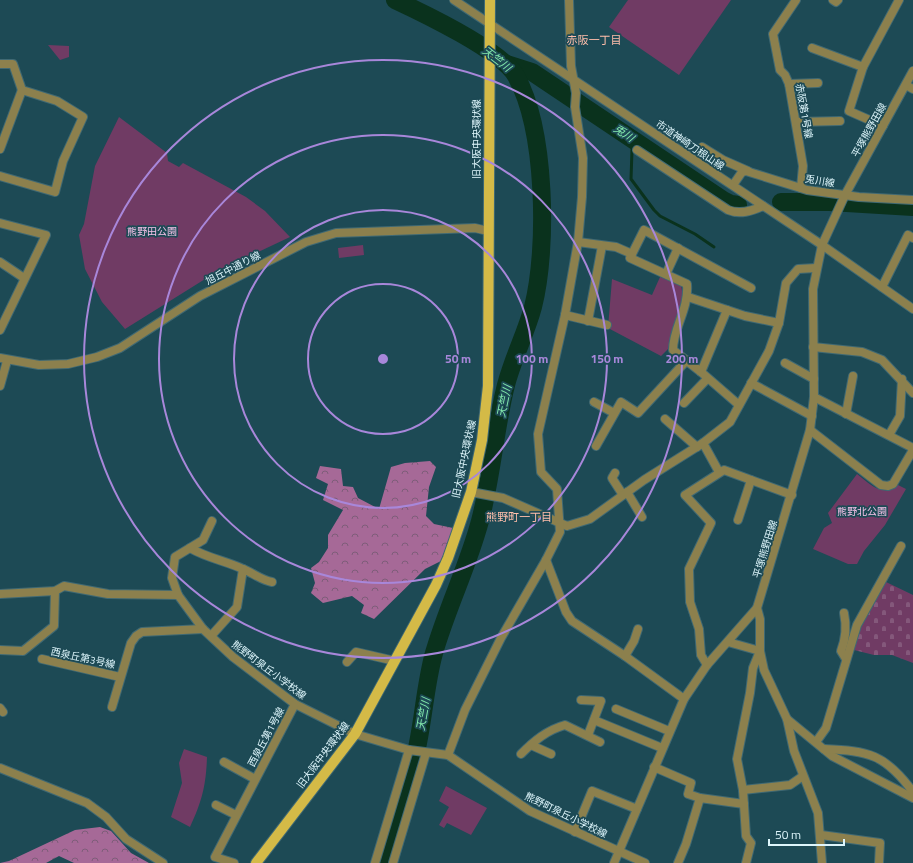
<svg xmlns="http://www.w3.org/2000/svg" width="913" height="863" font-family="'Titillium Web','Noto Sans JP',sans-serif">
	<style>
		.forest { fill: url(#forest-crowns) }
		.cemetery { fill: url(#cemetery-stones) }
		.park { fill: #703b64 }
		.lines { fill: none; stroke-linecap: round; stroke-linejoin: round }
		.stream { stroke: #0a321d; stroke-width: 3 }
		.river { stroke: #0a321d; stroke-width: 18 }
		.minor-casing { stroke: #406973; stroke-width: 10 }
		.tertiary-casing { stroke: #406973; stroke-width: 10 }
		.primary-casing { stroke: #406973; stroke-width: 12 }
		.minor { stroke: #8c804d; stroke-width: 8 }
		.tertiary { stroke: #8c804d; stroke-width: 8 }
		.primary { stroke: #d4ba47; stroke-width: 10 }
		.ring { fill: none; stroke: #a887da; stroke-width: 2 }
		.labels { text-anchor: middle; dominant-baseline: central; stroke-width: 3.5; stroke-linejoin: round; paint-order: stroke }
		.street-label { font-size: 10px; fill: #def6fc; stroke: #1d4a55 }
		.park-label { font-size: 10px; fill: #f6c2e8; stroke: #1d4a55 }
		.neighbourhood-label { font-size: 11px; fill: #ffbeab; stroke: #1d4a55 }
		.water-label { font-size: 11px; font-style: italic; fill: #84eaad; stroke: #1d4a55 }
		.centre { fill: #a887da; stroke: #1d4a55; stroke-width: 2 }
		.ring-label { font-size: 12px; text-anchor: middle; font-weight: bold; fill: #a887da; stroke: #1d4a55; stroke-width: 3.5; stroke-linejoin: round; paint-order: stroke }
	</style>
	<defs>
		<pattern id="forest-crowns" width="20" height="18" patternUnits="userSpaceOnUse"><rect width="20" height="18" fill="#a66997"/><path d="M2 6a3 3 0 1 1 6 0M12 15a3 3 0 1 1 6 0" fill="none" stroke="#7e5d79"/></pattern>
		<pattern id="cemetery-stones" width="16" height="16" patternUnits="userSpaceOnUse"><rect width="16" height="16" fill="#703b64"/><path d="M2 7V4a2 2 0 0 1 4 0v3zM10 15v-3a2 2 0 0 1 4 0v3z" fill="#84587b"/></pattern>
	</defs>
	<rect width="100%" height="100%" fill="#1d4a55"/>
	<g class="forest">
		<polygon points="430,461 436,467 429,487 426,516 434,524 453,528 441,561 425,569 374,619 361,613 364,605 352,596 323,603 311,593 315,583 311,568 319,562 328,548 328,535 343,510 323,500 328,484 316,478 320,466 341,469 343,486 353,487 358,498 379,509 391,467 405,463"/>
		<polygon points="100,827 111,831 131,853 149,863 74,863 59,856 46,863 0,863 9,861 75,830"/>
	</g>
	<polygon class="cemetery" points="886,582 913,595 913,663 892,655 874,655 854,650 860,626"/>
	<g class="park">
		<polygon points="628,0 731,0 679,75 609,27"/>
		<polygon points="48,45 69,46 69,57 60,60"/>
		<polygon points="119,117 167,153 168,161 179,167 183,163 246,197 265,211 290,237 218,271 125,329 102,302 85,269 79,235 84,224 95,166"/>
		<polygon points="363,245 364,255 339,258 338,248"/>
		<polygon points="660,277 681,284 683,298 668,349 661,356 608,328 612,279 652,295"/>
		<path d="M857 474C870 484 882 498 898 485L906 489 885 525 864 551 857 564H848L813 549 824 528 832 523 828 513Z"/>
		<path d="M184 749 207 757C206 786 202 801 190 827L171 817 182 783 179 763Z"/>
		<polygon points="446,786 487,808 471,835 447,823 444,828 439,825 449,807 439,801"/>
	</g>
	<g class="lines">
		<g class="stream">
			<polyline points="632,141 632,139"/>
			<polyline points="632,150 631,179 654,210 660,216 695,234 714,247"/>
		</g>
		<g class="river">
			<polyline points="507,64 532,72 723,200 731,204 738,205"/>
			<polyline points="781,202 830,202 913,207"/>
			<path d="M384 863C395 823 410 783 418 743 424 713 426 682 434 653 447 608 468 566 480 521 492 476 495 429 506 385 513 358 526 333 533 307 548 248 546 130 516 76 502 51 423 13 395 0"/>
		</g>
		<g class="minor-casing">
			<g id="minor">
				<polyline points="796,0 773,34 780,70 785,75 789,84 803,166 801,188"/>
				<polyline points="833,0 836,2 838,0"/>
				<polyline points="812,48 863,67"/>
				<polyline points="0,64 13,64 22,90 57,101 83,117 63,161 55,192 0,176"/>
				<polyline points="789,84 818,83"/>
				<polyline points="906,85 913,89"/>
				<polyline points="796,122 840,121"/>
				<polyline points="883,126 849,111 863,67 899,0"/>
				<polyline points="702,147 723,160 748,171"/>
				<polyline points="0,149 22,90"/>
				<path d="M637 150 728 210C740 215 752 211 763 206"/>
				<polyline points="733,185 742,172 746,171 807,190 859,197 913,200"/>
				<polyline points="0,223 46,235 0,330"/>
				<polyline points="578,242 616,247 632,254"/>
				<polyline points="0,262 24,278"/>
				<polyline points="666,274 678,248"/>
				<polyline points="882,287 908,235 913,238"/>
				<polyline points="688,297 745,316 779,323"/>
				<polyline points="565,315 607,325"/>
				<polyline points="588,321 602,246"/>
				<polyline points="813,347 862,352 882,360 913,393"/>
				<polyline points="0,358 39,365 68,364 97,357 120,348 200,296 306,242 336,233 475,228 488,231"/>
				<polyline points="785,363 814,379"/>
				<polyline points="701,372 727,310"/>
				<polyline points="751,383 812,416"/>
				<polyline points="0,386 7,361"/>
				<polyline points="814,397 913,448"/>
				<polyline points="594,402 614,413"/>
				<polyline points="684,403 707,379"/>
				<path d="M739 405 701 372 673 350C673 327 689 310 687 284L630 258 644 230 751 288"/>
				<polyline points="846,414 853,376"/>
				<polyline points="665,419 697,447"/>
				<polyline points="810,430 881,485 888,486 893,484 913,450"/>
				<polyline points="889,435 900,416 902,379"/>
				<polyline points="703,443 719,472"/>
				<polyline points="596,446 621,402 638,413 687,360"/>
				<polyline points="615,473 612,478 623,495"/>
				<polyline points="471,492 503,498 567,526 590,519 644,480 703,443 730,422 769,351 779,323 786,283 798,269 816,268"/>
				<polyline points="627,492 642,517"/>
				<polyline points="738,520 751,480"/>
				<polyline points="212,521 203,540 175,557 172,578 178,595 203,629 233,657 295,704 355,734 409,750 448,755 530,811 645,863"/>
				<path d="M190 548C207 558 226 561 243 569 253 573 261 580 272 582"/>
				<polyline points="546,560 566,612 572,621 625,656 684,699"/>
				<polyline points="0,594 55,591 64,586 108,594 178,595"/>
				<polyline points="757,608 760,619 760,651 764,670 787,719 794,751 818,813 822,863"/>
				<path d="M844 613C847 627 846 638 841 651L846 659"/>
				<polyline points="211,636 237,607 243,569"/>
				<polyline points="728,642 760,651 753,668 750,693 737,759 743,790 746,836 751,843 746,863"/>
				<polyline points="0,650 23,651 54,626 55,591"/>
				<polyline points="625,656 634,641 638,629"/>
				<polyline points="42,659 120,677"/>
				<polyline points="347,662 356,652 395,661"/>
				<polyline points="707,665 701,655 699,629 690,602 689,569 711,523 685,495 724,470 792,495"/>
				<polyline points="581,700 601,701 588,735"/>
				<polyline points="112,707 131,643 136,636 142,632 203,629"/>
				<polyline points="0,708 3,712"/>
				<polyline points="616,709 669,731"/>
				<polyline points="787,719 832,756 913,798"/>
				<polyline points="594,720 662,748"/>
				<polyline points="816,742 826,728 857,625 901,546"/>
				<polyline points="531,745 551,754"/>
				<path d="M824 749C869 751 885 754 913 792"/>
				<path d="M521 754C534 741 547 730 565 725L600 742"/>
				<polyline points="448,755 465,710 501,638 546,560 560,532 557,489 541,472 538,434 565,315 578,242 582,197 583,158 575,107 576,93 571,66 569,0"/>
				<polyline points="224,762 255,779"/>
				<polyline points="654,767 691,783 688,794 700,798 744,804"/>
				<polyline points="0,768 87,803 106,817 126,839 163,863"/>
				<polyline points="743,790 790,785 803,776"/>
				<polyline points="216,805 236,815"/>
				<polyline points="575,832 592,791 637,809"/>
				<polyline points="821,835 880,843 879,863"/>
				<polyline points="234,863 215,857 295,704"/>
				<polyline points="375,863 409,750"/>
				<polyline points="393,863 426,753"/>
				<polyline points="678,863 686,844 700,798"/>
			</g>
		</g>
		<g class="tertiary-casing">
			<g id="tertiary">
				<polyline points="454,0 822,245 913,309"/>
				<polyline points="614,863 684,699 707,665 757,608 810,430 814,397 813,289 822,245 845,195 913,71"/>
			</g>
		</g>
		<g class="primary-casing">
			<polyline id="primary" points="256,863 355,734 436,585 448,558 471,492 482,440 488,386 490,0"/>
		</g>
		<use href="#minor" class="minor"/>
		<use href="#tertiary" class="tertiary"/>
		<use href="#primary" class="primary"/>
	</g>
	<g class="ring">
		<circle cx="383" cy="359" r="75"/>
		<circle cx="383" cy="359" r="149"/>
		<circle cx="383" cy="359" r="224"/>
		<circle cx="383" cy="359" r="299"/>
	</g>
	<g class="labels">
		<g class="street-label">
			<text transform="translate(804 111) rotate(80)">赤阪第1号線</text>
			<text transform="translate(869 130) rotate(-61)">平塚熊野田線</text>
			<text transform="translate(476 139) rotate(-90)">旧大阪中央環状線</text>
			<text transform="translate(690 145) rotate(34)">市道神崎刀根山線</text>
			<text transform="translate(820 181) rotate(10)">兎川線</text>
			<text transform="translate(233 268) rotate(-27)">旭丘中通り線</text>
			<text transform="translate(464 459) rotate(-78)">旧大阪中央環状線</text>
			<text transform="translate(765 549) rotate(-73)">平塚熊野田線</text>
			<text transform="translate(83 658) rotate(12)">西泉丘第3号線</text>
			<text transform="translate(269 670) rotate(37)">熊野町泉丘小学校線</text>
			<text transform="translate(266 737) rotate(-62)">西泉丘第1号線</text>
			<text transform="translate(323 755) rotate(-53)">旧大阪中央環状線</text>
			<text transform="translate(566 815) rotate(26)">熊野町泉丘小学校線</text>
		</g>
		<g class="park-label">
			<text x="152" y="231">熊野田公園</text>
			<text x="862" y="511">熊野北公園</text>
		</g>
		<g class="neighbourhood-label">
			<text x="594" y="40">赤阪一丁目</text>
			<text x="519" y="517">熊野町一丁目</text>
		</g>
		<g class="water-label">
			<text transform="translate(497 59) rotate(38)">天竺川</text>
			<text transform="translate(624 133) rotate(34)">兎川</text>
			<text transform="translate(504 401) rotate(-78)">天竺川</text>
			<text transform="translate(423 714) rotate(-80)">天竺川</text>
		</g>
	</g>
	<circle cx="383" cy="359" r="6" class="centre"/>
	<g class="ring-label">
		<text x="458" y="363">50 m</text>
		<text x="532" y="363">100 m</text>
		<text x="607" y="363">150 m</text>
		<text x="682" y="363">200 m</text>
	</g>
	<path d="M769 839v6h75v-6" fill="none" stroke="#def6fc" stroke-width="2"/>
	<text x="775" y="839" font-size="12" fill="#def6fc" stroke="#1d4a55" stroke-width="3" paint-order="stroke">50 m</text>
</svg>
